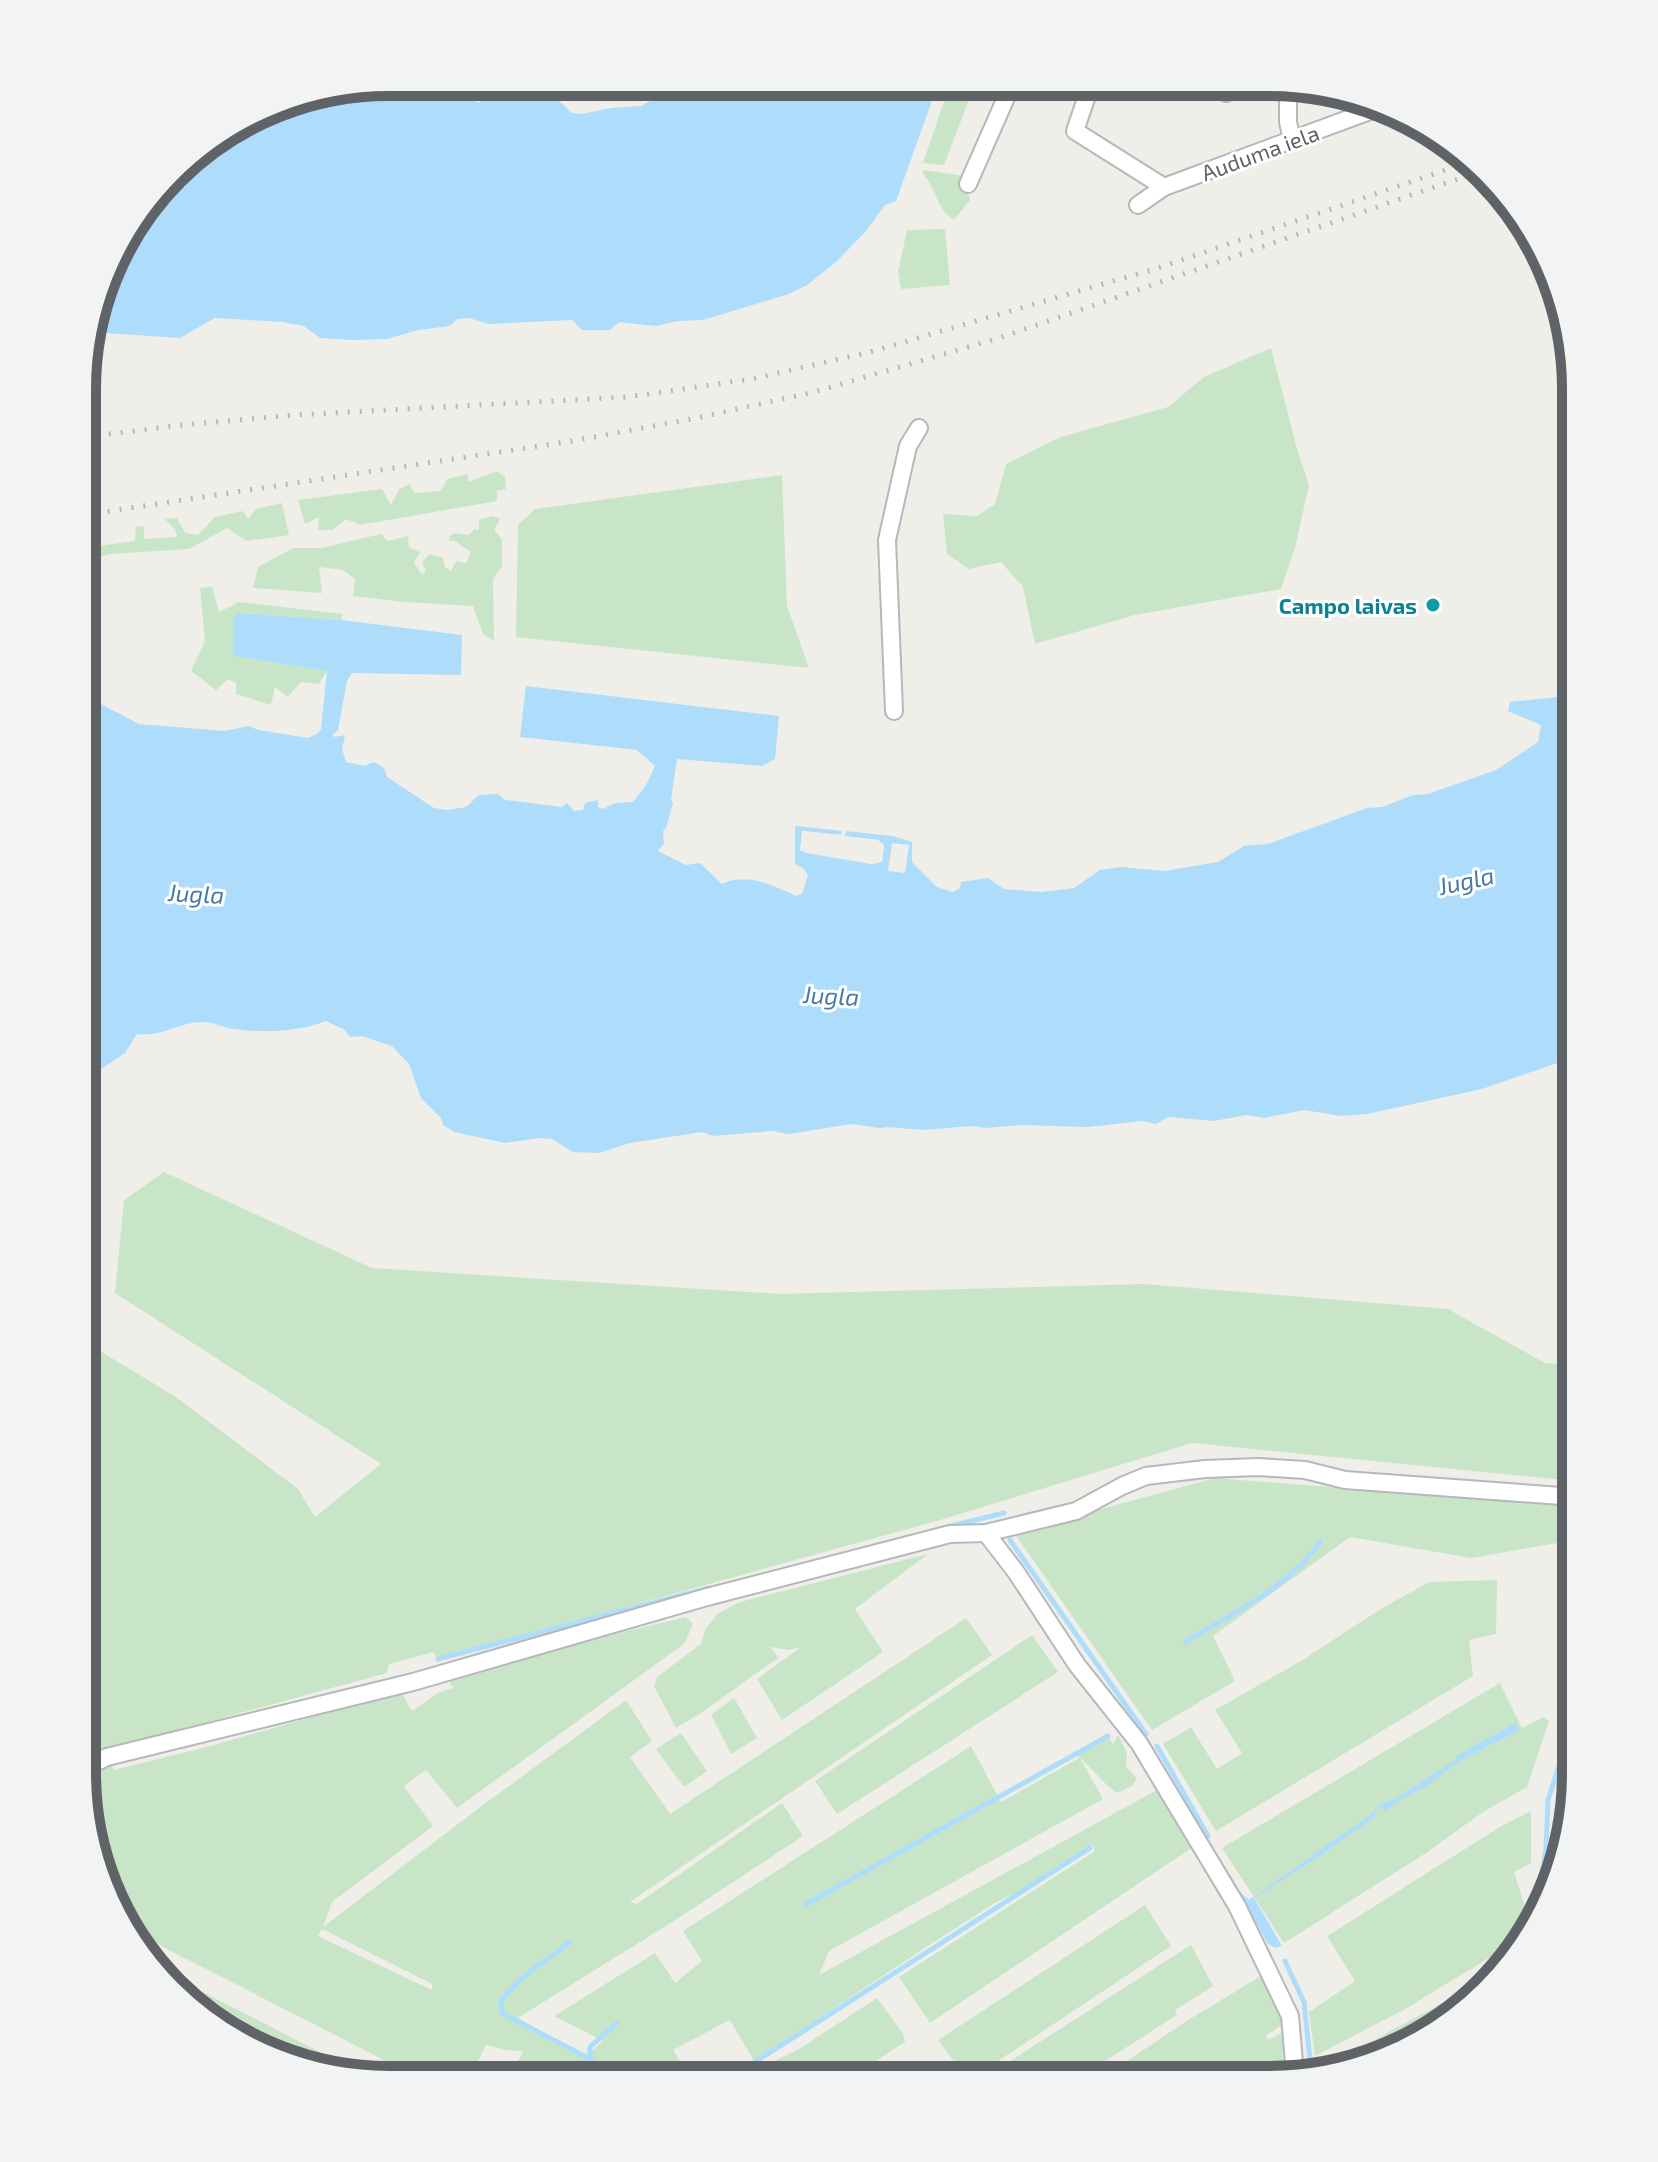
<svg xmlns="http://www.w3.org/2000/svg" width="1658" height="2162" font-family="'Exo 2',sans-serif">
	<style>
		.green { fill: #c8e6c7; fill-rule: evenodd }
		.water { fill: #aeddfb }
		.pier { fill: #f0eee8; fill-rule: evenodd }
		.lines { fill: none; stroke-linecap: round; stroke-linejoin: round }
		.stream { stroke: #aeddfb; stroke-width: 5 }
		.street-casing { stroke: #b5b8bc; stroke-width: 20 }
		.street { stroke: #fff; stroke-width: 16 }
		.rail { stroke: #b6b7b7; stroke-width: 5; stroke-dasharray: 2 10; stroke-linecap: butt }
		.culture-dot { fill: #0f9aa8; stroke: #fff; stroke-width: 3 }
		.labels { text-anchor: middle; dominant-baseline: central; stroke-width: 6; stroke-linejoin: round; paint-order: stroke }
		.street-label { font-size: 22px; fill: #5f6367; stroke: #fff }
		.culture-label { font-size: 22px; font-weight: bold; fill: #0d838f; stroke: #fff; text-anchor: end }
		.water-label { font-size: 24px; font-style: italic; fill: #4779a5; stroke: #fff }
		.rim { fill: none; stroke: #5f6367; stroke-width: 10 }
	</style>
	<rect width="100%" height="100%" fill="#f0eee8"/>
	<g class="green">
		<polygon points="950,84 975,84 944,165 923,163"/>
		<path d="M924 170 964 176 970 200 954 220C935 208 938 189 922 173Z"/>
		<polygon points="945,229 950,285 901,289 898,272 907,230"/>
		<polygon points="1271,348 1297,449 1309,485 1295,548 1281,589 1135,615 1035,644 1023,587 1001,562 969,569 947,554 943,514 977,516 995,504 1006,464 1061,437 1168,407 1204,377"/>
		<polygon points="497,471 505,477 506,489 497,491 497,501 360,525 346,519 332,530 318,530 319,517 305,524 298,500 382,489 391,505 399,489 410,484 414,493 441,491 447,479 467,474 469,482"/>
		<polygon points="782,475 787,606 809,668 516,637 518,525 535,509"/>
		<polygon points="282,503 289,535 246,541 227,528 189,549 111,554 84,560 84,539 91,547 135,541 136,526 144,527 144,539 177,537 175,529 165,519 177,518 185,533 198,535 215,517 243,511 248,519 256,509"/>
		<polygon points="493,516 500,519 494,530 502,539 502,566 493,579 494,641 483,634 473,606 404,602 353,596 355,579 343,570 319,567 322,593 253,588 258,567 293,548 321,548 381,534 388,541 408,536 409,547 420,552 414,563 422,575 426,571 422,563 429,554 443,558 445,567 451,571 456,561 466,563 471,552 455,541 449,541 449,536 455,533 468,535 475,529 479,530 479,520"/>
		<polygon points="212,587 219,612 239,602 343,614 341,620 240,613 234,656 327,671 319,684 301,682 288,697 275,687 271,705 236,694 236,683 228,679 216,690 191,671 205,641 200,588"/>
		<path d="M164 1172 372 1268 780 1294 1144 1284 1448 1309 1545 1363 1576 1365 1575 1481 1192 1443 940 1520 438 1659 433 1652 389 1664 387 1673 105 1750 114 1770 210 1746 401 1692 412 1711 438 1693 453 1688 448 1679 496 1662 686 1617 693 1624 684 1644 457 1808 426 1770 404 1786 433 1826 332 1902 323 1927 475 1811 626 1700 652 1741 630 1757 670 1814 966 1618 992 1655 630 1902 637 1904 782 1803 803 1836 677 1919 518 2018 584 2058 603 2041 554 2016 655 1953 675 1983 702 1961 683 1931 971 1746 1001 1802 1079 1758 1075 1754 1108 1736 1113 1744 1118 1735 1127 1753 1126 1767 1137 1778 1132 1786 1118 1793C1108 1789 1091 1767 1080 1758L1103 1799 829 1951 819 1975 1157 1790 1162 1794 1193 1847 930 2023 899 1977 1095 1851 1092 1844 1032 1885 995 1903 928 1946 754 2061 730 2020 673 2050 691 2078H577L555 2066 548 2078H509L523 2051 505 2050 486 2045 470 2078H419L126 1928 114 1909 82 1773 83 1354 100 1351 176 1397 298 1489 315 1517 381 1464 115 1293 124 1200ZM322 1929 432 1984V1990L318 1936Z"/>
		<polygon points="1215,1478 1575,1506 1575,1540 1471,1558 1350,1537 1213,1636 1235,1681 1152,1730 1014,1533"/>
		<path d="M928 1554 855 1609 883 1652 782 1720 757 1679 801 1647 789 1650 770 1647 779 1658C743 1680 713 1708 676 1728L654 1686 657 1677 701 1644 705 1630 717 1614 740 1602Z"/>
		<polygon points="1497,1580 1496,1634 1469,1640 1473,1676 1216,1831 1163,1744 1191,1727 1217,1769 1242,1753 1215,1710 1301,1661 1379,1610 1429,1582"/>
		<polygon points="1032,1635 1058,1672 837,1814 815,1781"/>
		<polygon points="1500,1683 1522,1728 1544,1717 1549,1721 1527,1787 1483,1812 1426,1853 1284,1943 1222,1848"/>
		<polygon points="734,1698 757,1738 731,1754 711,1715"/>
		<polygon points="681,1733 707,1771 684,1787 656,1749"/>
		<polygon points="1531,1811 1531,1863 1514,1872 1526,1910 1520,1932 1509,1958 1492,1956 1407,2008 1315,2056 1309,2012 1355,1981 1327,1936 1503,1825"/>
		<polygon points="1145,1905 1171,1946 971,2079 967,2079 938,2040"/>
		<polygon points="1191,1945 1213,1986 1175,2010 1177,2015 1077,2079 982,2079"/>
		<polygon points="152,1966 355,2070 369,2077 350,2077 218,2028 159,1976"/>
		<polygon points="1498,1973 1471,2004 1405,2048 1322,2068"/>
		<polygon points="1261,1976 1272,1987 1287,2021 1266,2036 1268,2040 1283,2032 1284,2076 1269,2080 1099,2080 1185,2022"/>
		<polygon points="877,1998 903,2033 905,2042 848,2079 746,2079 744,2076 799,2049"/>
	</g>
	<g class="water">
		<polygon points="389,82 452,82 478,103 509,82 563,83 545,88 572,113 581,114 611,108 641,106 684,83 938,84 896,201 885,205 866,231 836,262 807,285 789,294 703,320 678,321 656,326 619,322 610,330 582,330 572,320 489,324 469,318 457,319 450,326 418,330 387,339 352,340 320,338 304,326 282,322 215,318 180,338 90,332 123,236 187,158 290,98"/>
		<path d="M240 613 341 620 462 635 461 675 352 673 347 681 338 730 332 735 335 737 345 735 342 749 346 762 364 766 374 762 384 768 387 777 434 808 448 810 466 807 479 795 498 794 505 800 562 807 567 803 574 811 583 810 585 803 598 800V807L603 809 615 803 633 802C643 791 649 780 655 766L637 750 520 737 526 686 779 716 775 759 762 766 677 759 671 800 673 803 666 828 663 831 664 843 658 851 686 865 700 863 722 884C748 872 771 885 796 896L802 894 808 875 803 868 795 864V826L842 831 841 835 803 831 800 850 806 853 872 864 882 862 884 845 878 840 844 836 845 831 892 836 912 842V862L937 887 953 892 960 888 961 882 988 878 1004 889 1041 892 1074 888 1100 870 1121 867 1164 871 1218 862 1244 846 1268 844 1367 808 1382 807 1413 795 1428 794 1496 770 1538 742 1541 725 1508 711 1510 702 1576 695V1054L1569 1059 1482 1089 1367 1114 1341 1116 1304 1110 1264 1118 1247 1115 1214 1121 1168 1117 1156 1124 1141 1121 1088 1127 1021 1125 986 1128 971 1126 924 1130 887 1127 880 1128 852 1124 789 1134 772 1131 713 1136 702 1132 630 1143 599 1153 573 1152 552 1139 541 1138 505 1143 454 1132 443 1125 441 1118 421 1098 409 1064 392 1046 362 1036 350 1037 345 1030 326 1021C298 1032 264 1033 234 1029 224 1028 214 1022 204 1022 180 1021 161 1038 137 1034L125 1053 83 1081 84 695 139 724 225 731 248 726 259 730 308 738 317 734 321 729 327 671 233 656 234 615Z"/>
		<polygon points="1517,1722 1518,1731 1458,1762 1427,1786 1405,1797 1385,1811 1381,1806 1374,1812 1376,1816 1320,1856 1254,1898 1282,1946 1276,1948 1268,1944 1213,1847 1241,1893 1249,1900 1370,1815 1379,1805 1396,1798 1457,1759 1456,1756"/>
	</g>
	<g class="pier">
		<path d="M850 826 844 836 878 840 884 845 882 862 872 864 800 850 802 831 841 835V827ZM806 835 876 844 880 847 878 858 872 860 807 849 804 848Z"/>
		<polygon points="892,843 909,845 905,873 888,871"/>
	</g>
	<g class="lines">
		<g class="stream">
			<polyline points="947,1527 1004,1513"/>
			<polyline points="1010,1540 1146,1734"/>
			<path d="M1185 1642C1236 1611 1286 1590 1321 1541"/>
			<polyline points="438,1659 709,1588"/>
			<polyline points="1157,1746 1208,1836"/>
			<polyline points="805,1905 1108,1736"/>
			<polyline points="570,1942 522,1978 501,2000 502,2013 590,2059"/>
			<polyline points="1518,1950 1540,1886 1546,1849 1548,1800 1575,1716"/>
			<polyline points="1285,1961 1304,2002 1310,2059"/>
			<polyline points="617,2023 590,2047 590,2059 619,2078"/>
			<polyline points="730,2078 1090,1848"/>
		</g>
		<g class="street-casing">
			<g id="street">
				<polyline points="1091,84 1075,131 1164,187"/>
				<polyline points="1288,85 1288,122 1292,140"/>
				<polyline points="1226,93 1229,84"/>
				<polyline points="968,184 1012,84"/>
				<polyline points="1138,205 1164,187 1386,105"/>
				<polyline points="894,711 887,540 908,446 919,428"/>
				<polyline points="986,1533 1016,1572 1077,1665 1139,1743 1237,1906 1290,2016 1295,2074"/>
				<polyline points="82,1769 107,1757 413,1682 707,1597 950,1534 986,1533 1076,1511 1122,1486 1146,1476 1205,1469 1258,1467 1305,1470 1345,1480 1575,1497"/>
			</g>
		</g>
		<use href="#street" class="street"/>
		<g class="rail">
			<polyline points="85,437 182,425 294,415 627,397 752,379 870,352 1158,268 1469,162"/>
			<polyline points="84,515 572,441 697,418 814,392 999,338 1478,172"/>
		</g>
	</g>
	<circle class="culture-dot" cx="1433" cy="605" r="8"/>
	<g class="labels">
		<g class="street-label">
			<text transform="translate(1260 152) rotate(-20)">Auduma iela</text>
		</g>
		<g class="culture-label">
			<text x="1417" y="605">Campo laivas</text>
		</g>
		<g class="water-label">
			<text transform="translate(1466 880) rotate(-12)">Jugla</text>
			<text transform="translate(196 893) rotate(3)">Jugla</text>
			<text transform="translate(831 995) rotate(3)">Jugla</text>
		</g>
	</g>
	<path d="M0 0H1658V2162H0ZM389 96H1269A293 293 0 0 1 1562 389V1773A293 293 0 0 1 1269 2066H389A293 293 0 0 1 96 1773V389A293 293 0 0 1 389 96Z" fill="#f2f3f3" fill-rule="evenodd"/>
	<path class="rim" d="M389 96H1269A293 293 0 0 1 1562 389V1773A293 293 0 0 1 1269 2066H389A293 293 0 0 1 96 1773V389A293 293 0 0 1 389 96Z"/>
</svg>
